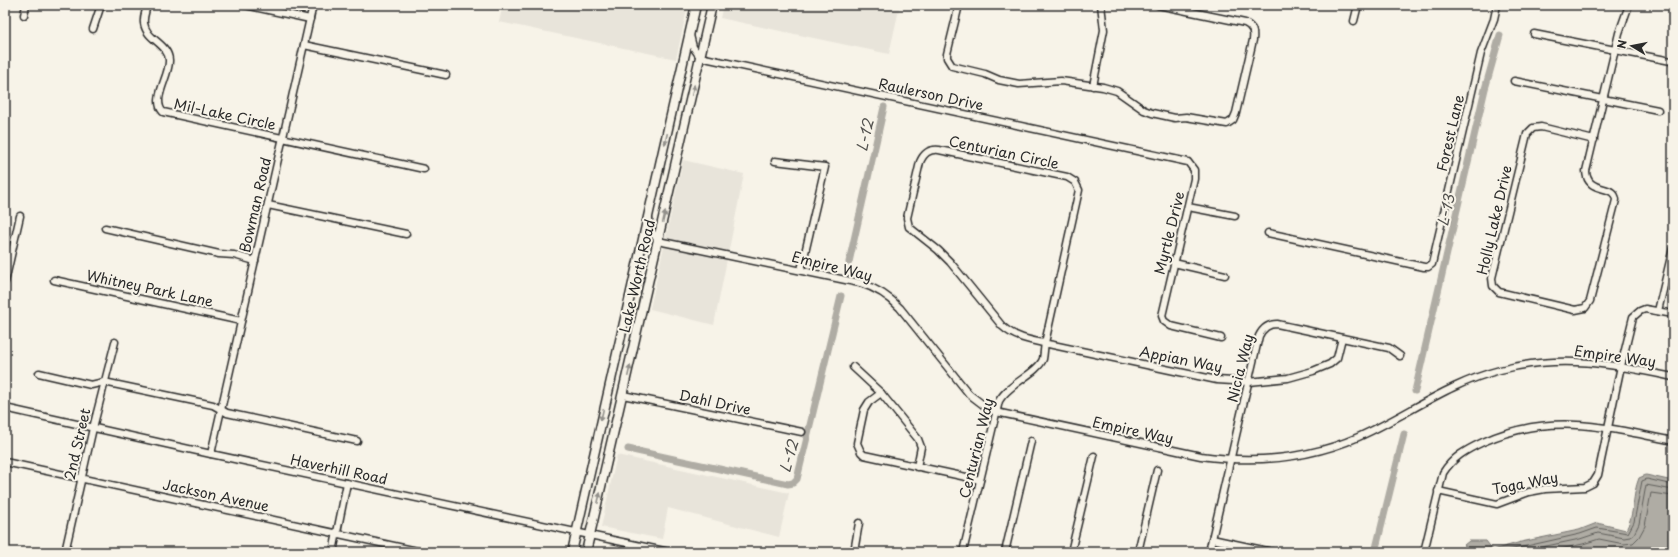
<svg xmlns="http://www.w3.org/2000/svg" width="1678" height="557" font-family="'Playpen Sans',sans-serif">
	<style>
		.built { fill: #e8e4da }
		.water { fill: #afaca4; stroke: #7a7874 }
		.lines { fill: none; stroke-linecap: round; stroke-linejoin: round }
		.shore { stroke: #605f5b; stroke-width: 1 }
		.canal { stroke: #afaca4; stroke-width: 7 }
		.minor-casing { stroke: #2b2b2b; stroke-width: 9 }
		.major-casing { stroke: #2b2b2b; stroke-width: 11 }
		.minor { stroke: #f7f3e8; stroke-width: 6 }
		.major { stroke: #f7f3e8; stroke-width: 8 }
		.oneway { fill: #918f8a }
		.labels { text-anchor: middle; dominant-baseline: central; stroke-width: 4; stroke-linejoin: round; paint-order: stroke }
		.street-label { font-size: 14px; fill: #2b2b2b; stroke: #f7f3e8 }
		.water-label { font-size: 15px; font-style: italic; fill: #53524f; stroke: #f7f3e8 }
	</style>
	<rect width="100%" height="100%" fill="#f7f3e8"/>
	<filter id="ink" filterUnits="userSpaceOnUse"><feTurbulence type="fractalNoise" baseFrequency=".025" numOctaves="2"/><feDisplacementMap in="SourceGraphic" scale="8" xChannelSelector="R" yChannelSelector="G"/><feConvolveMatrix kernelMatrix="1 2 1 2 8 2 1 2 1" color-interpolation-filters="sRGB"/></filter>
	<g filter="url(#ink)">
		<g class="built">
			<polygon points="503,5 688,5 676,59 499,22"/>
			<polygon points="723,5 900,5 889,54 720,18"/>
			<polygon points="683,160 744,174 714,325 650,309"/>
			<polygon points="617,455 789,493 779,537 668,508 662,539 601,527"/>
		</g>
		<path class="water" d="M1646 475 1673 481V552H1474L1464 545 1469 541H1486L1493 550 1521 542 1579 530 1597 523 1626 530C1635 514 1632 495 1639 478Z"/>
		<g class="lines">
			<g class="shore">
				<polyline points="1500,552 1580,534 1597,528 1628,533 1634,522 1642,481 1647,479 1673,485"/>
				<polyline points="1518,552 1580,539 1598,533 1624,538 1630,537 1634,534 1639,524 1646,485 1673,490"/>
				<polyline points="1546,552 1583,544 1599,539 1624,544 1633,543 1639,537 1645,526 1651,493 1673,496"/>
			</g>
			<g class="canal">
				<polyline points="849,262 884,107"/>
				<polyline points="1415,391 1485,89 1500,35"/>
				<polyline points="628,449 788,484 793,483 797,479 841,296"/>
				<polyline points="1375,552 1404,434"/>
			</g>
			<g class="minor-casing">
				<g id="minor">
					<path d="M147 5C146 11 143 17 144 23 146 40 168 43 169 60 170 76 151 99 163 112L424 169"/>
					<polyline points="245,5 310,19"/>
					<path d="M959 5 947 54V58L952 66 985 74 999 80 1019 84 1061 81 1103 87 1117 91 1144 110 1152 113 1175 118 1186 117 1227 124 1233 120 1236 113 1253 40C1254 32 1253 27 1245 23L1158 5"/>
					<polyline points="24,15 26,5"/>
					<polyline points="1354,21 1358,5"/>
					<polyline points="93,29 101,5"/>
					<polyline points="1534,34 1671,61"/>
					<polyline points="690,35 693,47 700,57 1188,162 1194,170 1194,179 1162,316 1164,321 1171,326 1221,338"/>
					<polyline points="304,45 446,75"/>
					<polyline points="1514,81 1658,110"/>
					<polyline points="1093,86 1104,30 1101,5"/>
					<path d="M1594 140 1541 127 1533 128 1527 134 1492 278 1493 286 1499 292 1575 310 1585 308 1590 301 1616 200C1615 183 1587 195 1586 171L1619 33 1629 5"/>
					<polyline points="775,161 825,167 801,270"/>
					<polyline points="268,205 406,234"/>
					<polyline points="1188,207 1235,216"/>
					<path d="M649 219 651 230 658 241 860 283C876 288 889 296 900 308L969 394 986 407 996 412 1201 456C1259 464 1318 458 1371 431 1414 410 1453 382 1500 370 1562 354 1612 364 1673 377"/>
					<polyline points="105,228 219,254 234,255 255,261"/>
					<polyline points="1268,233 1424,267 1428,267 1432,264 1481,53 1494,19 1497,5"/>
					<polyline points="1174,263 1225,275"/>
					<polyline points="54,280 241,321"/>
					<polyline points="5,282 20,216"/>
					<polyline points="1658,311 1673,248"/>
					<polyline points="853,367 881,393 918,439 921,447 917,467"/>
					<polyline points="39,373 91,385 104,382 213,405 227,413 357,441"/>
					<polyline points="881,393 869,402 864,410 857,443 861,452 864,455 980,480"/>
					<polyline points="623,395 802,432"/>
					<polyline points="5,408 211,454 669,552"/>
					<polyline points="211,454 313,5"/>
					<polyline points="5,462 422,552"/>
					<polyline points="1438,491 1497,504 1529,492 1545,489 1585,487 1593,483 1598,475 1621,366 1633,317 1640,311 1645,309 1673,314"/>
					<polyline points="1212,539 1272,552"/>
					<polyline points="65,552 93,428 115,342"/>
					<polyline points="333,552 347,483"/>
					<polyline points="854,552 859,523"/>
					<path d="M963 552 999 401C1008 384 1038 373 1043 359 1044 354 1044 348 1045 343L1079 190 1075 182 1067 177 939 150C929 149 924 153 920 162L907 218 909 227 938 250 950 262 1002 326C1016 339 1034 341 1053 345L1217 380 1249 382 1288 378 1313 371 1330 364 1337 358 1342 338"/>
					<polyline points="1005,552 1031,441"/>
					<polyline points="1071,552 1094,456"/>
					<polyline points="1138,552 1157,470"/>
					<path d="M1209 552 1259 336C1263 328 1268 324 1277 324L1389 348 1400 356"/>
					<path d="M1424 552 1443 473C1453 457 1466 450 1483 442 1549 412 1606 427 1673 441"/>
				</g>
			</g>
			<g class="major-casing">
				<g id="major">
					<polyline points="572,552 696,5"/>
					<polyline points="586,552 712,5"/>
				</g>
			</g>
			<use href="#minor" class="minor"/>
			<use href="#major" class="major"/>
		</g>
		<defs><path id="oneway-solid" d="M-6-.8H1V-3.2L6.5 0L1 3.2V.8H-6Z"/></defs>
		<g class="oneway">
			<use href="#oneway-solid" transform="translate(693 90) rotate(-77)"/>
			<use href="#oneway-solid" transform="translate(666 139) rotate(103)"/>
			<use href="#oneway-solid" transform="translate(664 217) rotate(-77)"/>
			<use href="#oneway-solid" transform="translate(629 371) rotate(-77)"/>
			<use href="#oneway-solid" transform="translate(602 415) rotate(103)"/>
			<use href="#oneway-solid" transform="translate(599 498) rotate(-77)"/>
		</g>
	</g>
	<g class="labels">
		<g class="street-label">
			<text transform="translate(931 94) rotate(12)">Raulerson Drive</text>
			<text transform="translate(225 114) rotate(12)">Mil-Lake Circle</text>
			<text transform="translate(1450 133) rotate(-77)">Forest Lane</text>
			<text transform="translate(1004 152) rotate(12)">Centurian Circle</text>
			<text transform="translate(255 205) rotate(-77)">Bowman Road</text>
			<text transform="translate(1494 220) rotate(-77)">Holly Lake Drive</text>
			<text transform="translate(1169 233) rotate(-76)">Myrtle Drive</text>
			<text transform="translate(832 266) rotate(14)">Empire Way</text>
			<text transform="translate(637 276) rotate(-77)">Lake Worth Road</text>
			<text transform="translate(150 288) rotate(12)">Whitney Park Lane</text>
			<text transform="translate(1615 356) rotate(8)">Empire Way</text>
			<text transform="translate(1181 359) rotate(11)">Appian Way</text>
			<text transform="translate(1240 368) rotate(-76)">Nicia Way</text>
			<text transform="translate(715 402) rotate(12)">Dahl Drive</text>
			<text transform="translate(1133 430) rotate(12)">Empire Way</text>
			<text transform="translate(77 444) rotate(-77)">2nd Street</text>
			<text transform="translate(976 448) rotate(-76)">Centurian Way</text>
			<text transform="translate(339 469) rotate(12)">Haverhill Road</text>
			<text transform="translate(1525 483) rotate(-11)">Toga Way</text>
			<text transform="translate(216 495) rotate(12)">Jackson Avenue</text>
		</g>
		<g class="water-label">
			<text transform="translate(864 135) rotate(-77)">L-12</text>
			<text transform="translate(1445 210) rotate(-77)">L-13</text>
			<text transform="translate(788 456) rotate(-74)">L-12</text>
		</g>
	</g>
	<rect width="1678" height="557" fill="none" stroke="#f7f3e8" stroke-width="20"/>
	<rect x="10" y="10" width="1658" height="537" fill="none" stroke="#2b2b2b" stroke-width="1.5" filter="url(#ink)"/>
	<g transform="translate(1632 46) rotate(280)" stroke="#f7f3e8" stroke-width="3" paint-order="stroke">
	<path d="M0-3L7 15L0 10L-7 15Z" fill="#2b2b2b"/>
	<text y="-6" font-size="11" font-weight="bold" text-anchor="middle" fill="#2b2b2b">N</text>
	</g>
</svg>
